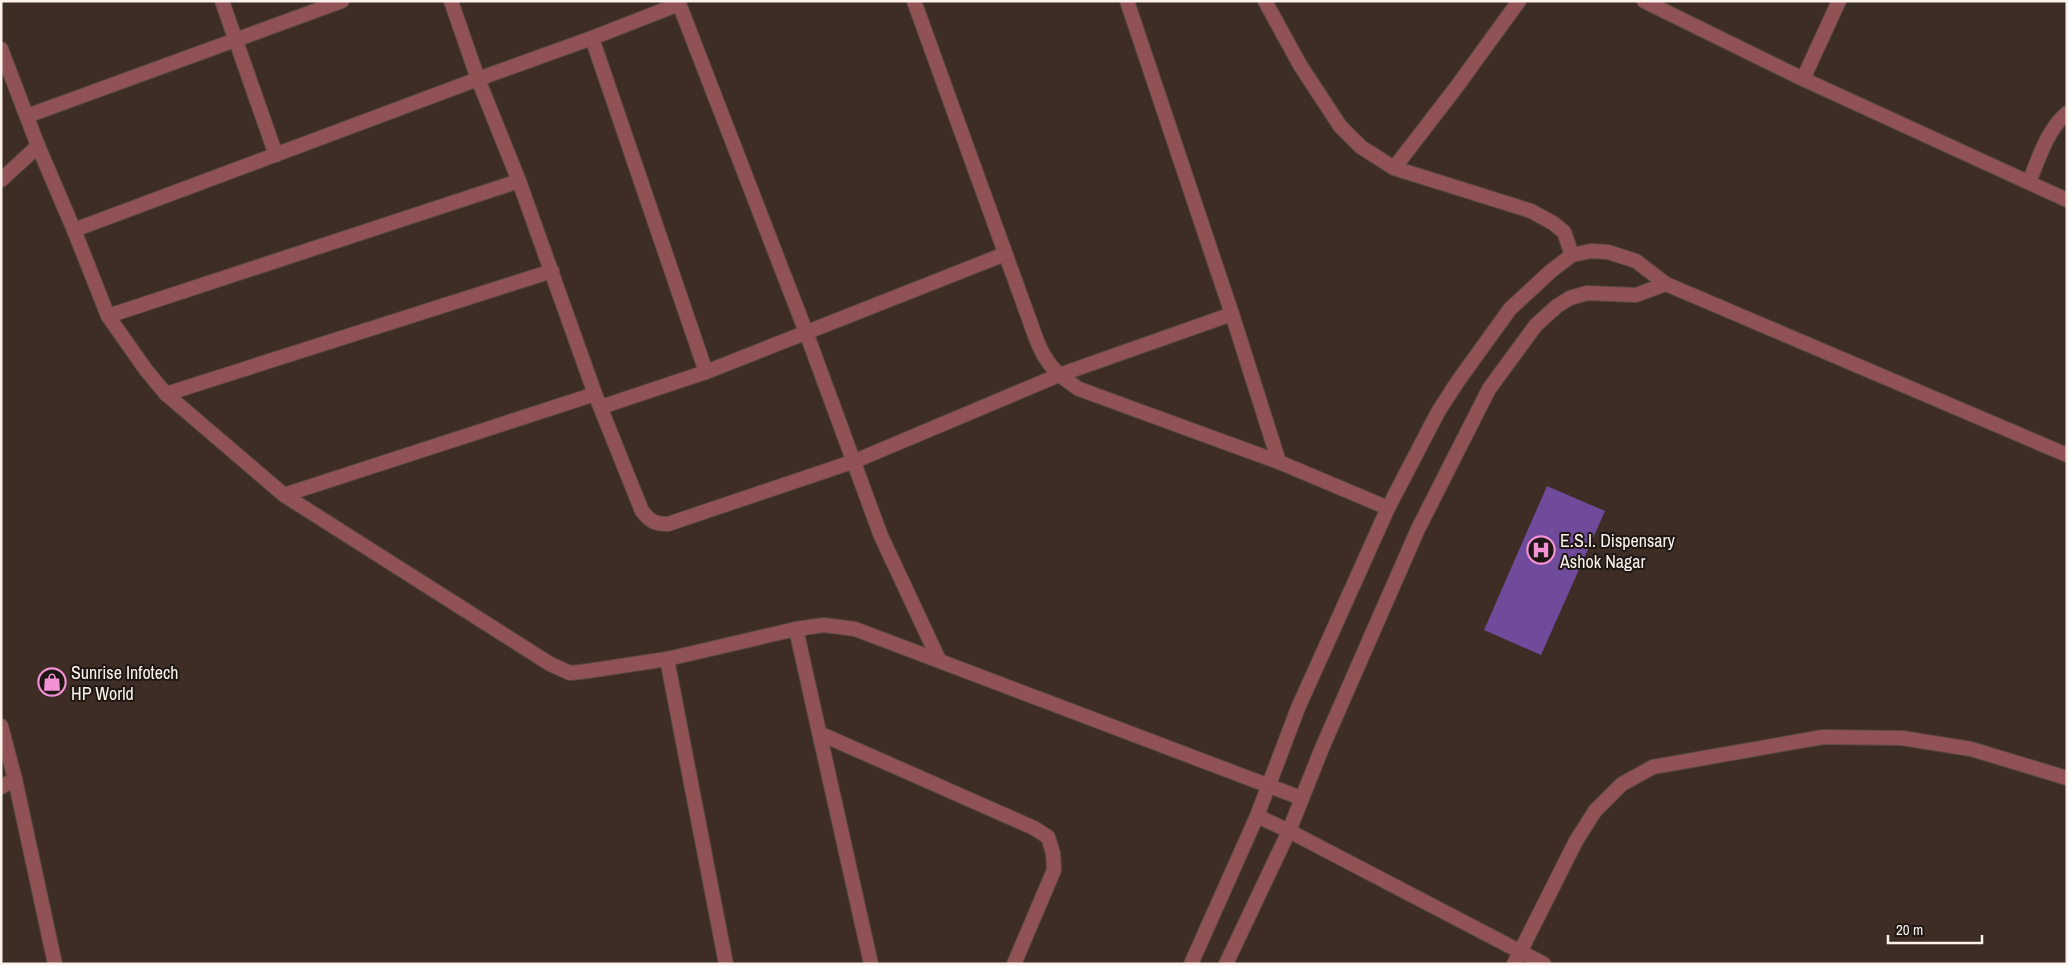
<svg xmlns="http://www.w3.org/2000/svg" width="2068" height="965" font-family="'Archivo Narrow',sans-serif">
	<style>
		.building { fill: #704a9b }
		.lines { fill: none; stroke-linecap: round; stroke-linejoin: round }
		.minor-casing { stroke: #584840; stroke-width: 16 }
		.tertiary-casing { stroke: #584840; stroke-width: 16 }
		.minor { stroke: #915255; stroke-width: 14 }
		.tertiary { stroke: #915255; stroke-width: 14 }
		.labels { text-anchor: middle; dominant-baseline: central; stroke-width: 4; stroke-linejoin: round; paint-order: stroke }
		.poi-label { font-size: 18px; fill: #fcf1eb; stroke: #1e1713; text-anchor: start }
	</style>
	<rect width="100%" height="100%" fill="#3d2d24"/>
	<polygon class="building" points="1547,486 1605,511 1541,655 1484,630"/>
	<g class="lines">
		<g class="minor-casing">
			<g id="minor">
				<polyline points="222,1 276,155"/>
				<path d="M451 1 478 79 519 181 595 394 642 511C650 521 654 524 668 524L855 461 1059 375 1232 314"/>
				<polyline points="678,1 806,332 881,536 939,660"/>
				<path d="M914 1 1037 341C1047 366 1058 375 1079 389L1279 462 1388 508"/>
				<polyline points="1127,1 1232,314 1279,462"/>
				<polyline points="1265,1 1300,65 1340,126 1361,147 1394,168 1531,211 1553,223 1564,232 1572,255"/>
				<polyline points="1644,1 1803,79 2067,200"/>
				<polyline points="592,38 706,372"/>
				<polyline points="1,49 38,146 74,230 108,316 146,370 166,394 284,495 550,664 570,673 588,671 667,659 796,629 824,625 855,629 1301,798"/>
				<polyline points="1803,79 1839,1"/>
				<polyline points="27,116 342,1"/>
				<polyline points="1394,168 1455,89 1519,1"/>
				<polyline points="1,180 38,146"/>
				<path d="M2029 182C2039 158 2047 130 2067 113"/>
				<polyline points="74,230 478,79 592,38 679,4"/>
				<polyline points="108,316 519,181"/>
				<polyline points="166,394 552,271"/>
				<polyline points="601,407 706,372 1005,254"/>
				<polyline points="284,495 595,394"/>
				<polyline points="796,629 871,964"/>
				<polyline points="667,659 726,964"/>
				<polyline points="821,734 1034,828 1048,837 1053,853 1054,870 1014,964"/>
				<polyline points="1,787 15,779"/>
				<polyline points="1257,816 1289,831 1544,964"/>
				<polyline points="1191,964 1257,816 1298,708 1388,508 1438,412 1458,381 1510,309 1551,271 1572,255 1591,251 1608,252 1636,261 1666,284 2067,455"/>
				<polyline points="1226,964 1289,831 1322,748 1418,529 1489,389 1536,325 1557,306 1570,298 1587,293 1636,295 1666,284"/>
				<polyline points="1514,964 1576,841 1595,811 1622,784 1653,767 1823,737 1902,738 1971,749 2067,778"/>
			</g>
		</g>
		<g class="tertiary-casing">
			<polyline id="tertiary" points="1,726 15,779 55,964"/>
		</g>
		<use href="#minor" class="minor"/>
		<use href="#tertiary" class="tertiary"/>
	</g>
	<defs>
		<g id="hospital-ring" transform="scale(1.4375)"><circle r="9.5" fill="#1e1713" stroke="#f391d5" stroke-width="1.5"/><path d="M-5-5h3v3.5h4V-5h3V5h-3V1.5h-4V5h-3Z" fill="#f391d5"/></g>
		<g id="shop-ring" transform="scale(1.4375)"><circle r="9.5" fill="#1e1713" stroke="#f391d5" stroke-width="1.5"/><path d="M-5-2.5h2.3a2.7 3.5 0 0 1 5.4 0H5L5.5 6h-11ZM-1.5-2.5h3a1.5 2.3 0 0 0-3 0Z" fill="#f391d5"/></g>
	</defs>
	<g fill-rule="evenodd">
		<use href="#hospital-ring" x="1541" y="550"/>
		<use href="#shop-ring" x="52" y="682"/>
	</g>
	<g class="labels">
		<g class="poi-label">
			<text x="1560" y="540">E.S.I. Dispensary<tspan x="1560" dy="21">Ashok Nagar</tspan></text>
			<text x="71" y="672">Sunrise Infotech<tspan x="71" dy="21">HP World</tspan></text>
		</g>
	</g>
	<rect width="2068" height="965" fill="none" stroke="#fcf1eb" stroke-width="5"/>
	<path d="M1888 935v8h94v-8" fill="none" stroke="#fcf1eb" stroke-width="2.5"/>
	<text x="1896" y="935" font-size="15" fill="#fcf1eb" stroke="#1e1713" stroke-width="4" paint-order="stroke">20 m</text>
</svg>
